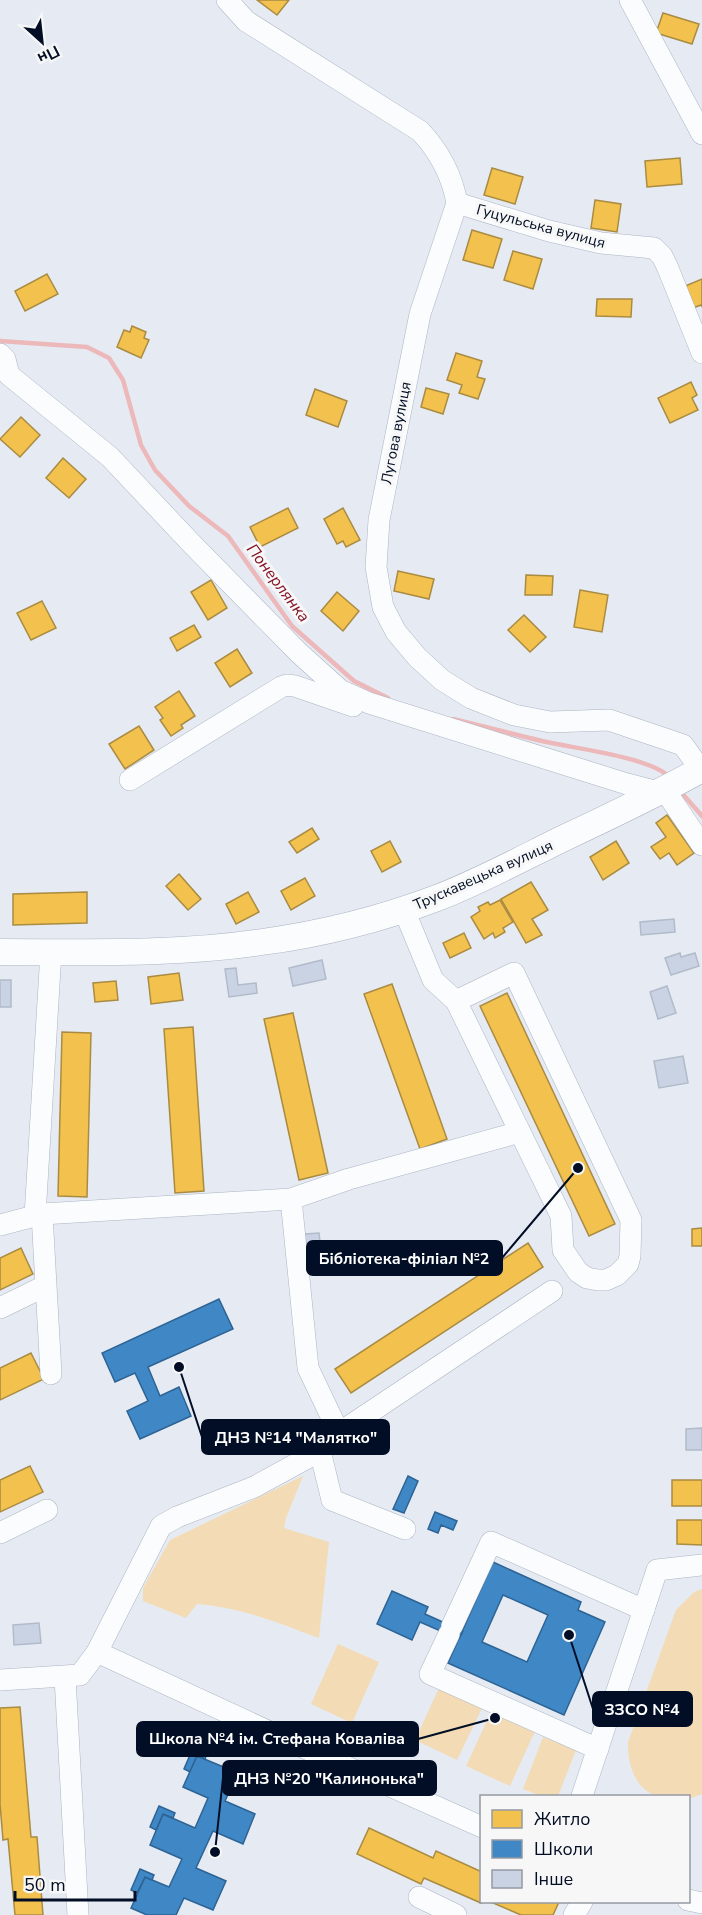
<svg xmlns="http://www.w3.org/2000/svg" width="702" height="1915" font-family="'Nunito Sans',sans-serif">
	<style>
		.green { fill: #f2dbb5 }
		.homes { fill: #f2c14e; stroke: #aa8b42; stroke-width: 1.5 }
		.schools { fill: #3f88c5; stroke: #2d6395; stroke-width: 1.5; fill-rule: evenodd }
		.lines { fill: none; stroke-linecap: round; stroke-linejoin: round }
		.stream { stroke: #ecb8ba; stroke-width: 4.5 }
		.building { fill: #c9d3e4; stroke: #b1bbca; stroke-width: 1.5 }
		.minor-casing { stroke: #abb5c4; stroke-width: 22 }
		.major-casing { stroke: #abb5c4; stroke-width: 27 }
		.minor { stroke: #fbfcfd; stroke-width: 21 }
		.major { stroke: #fbfcfd; stroke-width: 26 }
		.labels { text-anchor: middle; dominant-baseline: central; stroke-width: 6; stroke-linejoin: round; paint-order: stroke }
		.street-label { font-size: 15px; fill: #020e25; stroke: #f7f7f7 }
		.water-label { font-size: 16px; font-style: italic; fill: #841024; stroke: #f7f7f7 }
		.leader { fill: none; stroke: #020e25; stroke-width: 2 }
		.callout-dot { fill: #020e25; stroke: #f7f7f7; stroke-width: 2 }
		.callout { fill: #020e25; stroke: #020e25; stroke-width: 2 }
		.callout-label { font-size: 16px; text-anchor: middle; font-weight: bold; fill: #fff }
	</style>
	<rect width="100%" height="100%" fill="#e6ebf3"/>
	<g class="green">
		<path d="M303 1476 286 1518 284 1528 329 1542 319 1638C276 1622 243 1608 197 1604L186 1618 143 1601V1588L170 1540Z"/>
		<path d="M702 1589V1794L689 1799 688 1796C679 1796 668 1798 659 1796 635 1792 627 1762 628 1742L676 1610 694 1592Z"/>
		<polygon points="338,1644 379,1662 352,1723 311,1704"/>
		<polygon points="440,1686 483,1706 457,1760 415,1740"/>
		<polygon points="491,1712 535,1731 510,1786 466,1766"/>
		<polygon points="543,1737 576,1750 558,1796 541,1796 523,1789"/>
	</g>
	<g class="homes">
		<polygon points="257,0 289,0 277,15"/>
		<polygon points="663,13 699,24 692,44 656,33"/>
		<polygon points="680,158 682,184 647,187 645,161"/>
		<polygon points="492,168 523,177 515,204 484,195"/>
		<polygon points="595,200 621,204 617,232 591,228"/>
		<polygon points="472,230 502,239 493,268 463,260"/>
		<polygon points="513,251 542,259 533,289 504,280"/>
		<polygon points="47,274 58,294 25,311 15,291"/>
		<polygon points="702,279 702,307 701,305 693,308 683,287"/>
		<polygon points="597,299 632,299 631,317 596,316"/>
		<polygon points="132,326 146,332 144,338 149,340 141,358 117,347 124,330 130,332"/>
		<polygon points="456,353 482,361 477,377 485,379 478,399 459,393 462,385 447,380"/>
		<polygon points="691,382 697,395 692,398 698,410 670,423 658,398"/>
		<polygon points="426,388 449,394 443,414 421,407"/>
		<polygon points="315,389 347,401 338,427 306,415"/>
		<polygon points="21,417 40,435 20,457 0,439"/>
		<polygon points="63,458 86,479 69,498 46,478"/>
		<polygon points="288,508 298,528 260,547 250,527"/>
		<polygon points="343,508 360,540 346,547 343,541 337,544 324,519"/>
		<polygon points="398,571 434,579 429,599 394,591"/>
		<polygon points="526,575 553,576 552,595 525,595"/>
		<polygon points="211,580 227,608 208,620 191,592"/>
		<polygon points="580,590 608,595 602,632 574,627"/>
		<polygon points="337,592 359,611 343,631 321,611"/>
		<polygon points="42,601 56,628 31,640 17,613"/>
		<polygon points="524,615 546,637 530,652 508,630"/>
		<polygon points="194,625 201,637 177,651 170,638"/>
		<polygon points="237,649 252,673 230,687 215,663"/>
		<polygon points="179,691 195,716 181,725 183,728 171,736 160,720 163,718 155,707"/>
		<polygon points="139,726 154,750 125,769 109,744"/>
		<polygon points="667,815 694,853 677,865 669,853 660,859 651,847 666,837 656,823"/>
		<polygon points="312,828 319,839 297,853 289,842"/>
		<polygon points="390,841 401,862 382,872 371,851"/>
		<polygon points="616,841 629,863 603,880 590,857"/>
		<polygon points="179,874 201,899 188,910 166,886"/>
		<polygon points="305,878 315,896 291,910 281,891"/>
		<polygon points="531,882 548,910 532,919 542,935 526,943 501,899"/>
		<polygon points="87,892 87,923 13,925 13,894"/>
		<polygon points="248,892 259,912 236,924 226,904"/>
		<polygon points="500,900 513,922 503,928 505,932 495,938 493,933 484,939 471,917 480,911 478,907 488,902 490,905"/>
		<polygon points="464,933 471,948 450,958 443,943"/>
		<polygon points="179,973 183,1000 151,1004 148,977"/>
		<polygon points="116,981 118,1000 95,1002 93,983"/>
		<polygon points="392,984 447,1139 420,1149 364,994"/>
		<polygon points="507,993 615,1224 589,1236 480,1006"/>
		<polygon points="293,1013 328,1173 299,1180 264,1019"/>
		<polygon points="193,1027 204,1191 175,1193 164,1029"/>
		<polygon points="62,1032 91,1033 87,1197 58,1196"/>
		<polygon points="702,1228 702,1246 692,1246 692,1229"/>
		<polygon points="528,1243 543,1267 351,1393 335,1369"/>
		<polygon points="21,1248 33,1274 0,1290 0,1258"/>
		<polygon points="31,1353 44,1379 0,1400 0,1368"/>
		<polygon points="30,1466 43,1492 0,1512 0,1480"/>
		<rect x="672" y="1480" width="30" height="26"/>
		<polygon points="677,1520 702,1520 702,1545 677,1544"/>
		<polygon points="20,1707 31,1837 37,1837 43,1915 15,1915 8,1839 3,1840 0,1804 0,1708"/>
		<polygon points="369,1828 433,1858 436,1851 482,1872 481,1903 424,1878 421,1884 357,1854"/>
		<polygon points="491,1902 559,1902 553,1915 521,1915"/>
	</g>
	<g class="schools">
		<polygon points="219,1299 233,1329 148,1367 160,1396 179,1387 191,1416 140,1439 127,1411 148,1401 135,1373 115,1382 102,1353"/>
		<polygon points="408,1476 418,1481 404,1513 393,1509"/>
		<polygon points="435,1512 457,1521 453,1530 441,1525 438,1533 428,1529"/>
		<path d="M493 1562 581 1602 578 1610 605 1622 564 1715 448 1663ZM503 1595 548 1615 527 1662 482 1642Z"/>
		<polygon points="392,1591 428,1607 425,1614 463,1631 459,1639 420,1622 412,1640 377,1624"/>
		<polygon points="193,1748 207,1754 205,1759 197,1756 190,1772 184,1769"/>
		<polygon points="197,1756 238,1773 225,1801 255,1814 243,1844 213,1831 196,1868 226,1881 213,1910 184,1898 176,1915 147,1915 131,1908 145,1877 169,1887 182,1859 150,1845 163,1814 195,1828 208,1798 183,1787"/>
		<polygon points="159,1806 175,1813 173,1818 163,1814 156,1830 150,1827"/>
		<polygon points="140,1869 154,1875 152,1880 145,1877 137,1893 131,1890"/>
	</g>
	<g class="lines">
		<g class="stream">
			<polyline points="0,341 87,347 109,358 123,380 141,445 155,470 189,506 228,536 292,626 354,681 388,698"/>
			<path d="M453 719C483 726 512 734 542 741 571 748 651 757 669 777"/>
			<polyline points="680,791 702,816"/>
		</g>
	</g>
	<g class="building">
		<polygon points="674,919 675,932 641,935 640,922"/>
		<polygon points="680,953 681,957 695,953 699,966 671,975 665,958"/>
		<polygon points="322,960 326,979 293,986 289,968"/>
		<polygon points="236,968 238,985 256,983 257,993 229,997 225,969"/>
		<rect x="0" y="980" width="11" height="27"/>
		<polygon points="667,986 676,1013 658,1019 650,992"/>
		<polygon points="683,1056 688,1083 659,1088 654,1061"/>
		<polygon points="319,1233 321,1250 306,1252 305,1234"/>
		<polygon points="702,1428 702,1450 686,1450 686,1429"/>
		<polygon points="39,1623 41,1643 14,1645 13,1625"/>
	</g>
	<g class="lines">
		<g class="minor-casing">
			<g id="minor">
				<path d="M227 0 246 21 420 131C439 151 452 176 457 203L420 314 379 520 376 567 383 607 396 632 417 657 442 680 471 698 514 715 550 722 609 720 683 745 701 770"/>
				<polyline points="630,0 702,134"/>
				<polyline points="457,203 549,231 601,243 654,248 662,256 667,266 702,353"/>
				<polyline points="0,354 5,359 9,375 110,457 190,542 299,653 340,690 369,703 627,784 658,792"/>
				<polyline points="130,780 281,687 287,685 295,686 353,706"/>
				<polyline points="664,789 702,845"/>
				<polyline points="404,910 433,980 456,1001 561,1216 563,1250 578,1272 587,1278 598,1280 606,1280 617,1275 628,1264 630,1256 631,1220 514,973 456,1001"/>
				<polyline points="291,1199 308,1368 339,1433"/>
				<polyline points="42,1214 51,1374"/>
				<polyline points="35,1216 51,952"/>
				<polyline points="0,1225 42,1214 291,1199 349,1179 520,1132"/>
				<polyline points="0,1308 45,1286"/>
				<polyline points="320,1451 332,1500 405,1529"/>
				<polyline points="0,1533 47,1510"/>
				<polyline points="452,1626 491,1542 644,1610"/>
				<polyline points="449,1634 430,1674 598,1749"/>
				<polyline points="97,1652 161,1526 177,1517 254,1487 320,1451 339,1433 552,1291"/>
				<polyline points="65,1677 78,1915"/>
				<polyline points="0,1680 80,1675 97,1652 300,1746 482,1827"/>
				<polyline points="582,1796 657,1570 702,1565"/>
				<polyline points="419,1897 456,1915"/>
				<polyline points="688,1900 702,1903"/>
				<polyline points="574,1915 582,1902"/>
			</g>
		</g>
		<g class="major-casing">
			<path id="major" d="M0 952C87 952 175 955 262 942 322 934 381 919 437 898 481 881 523 858 564 838 611 816 657 794 702 769"/>
		</g>
		<use href="#minor" class="minor"/>
		<use href="#major" class="major"/>
	</g>
	<g class="labels">
		<g class="street-label">
			<text transform="translate(541 226) rotate(15)">Гуцульська вулиця</text>
			<text transform="translate(396 433) rotate(-79)">Лугова вулиця</text>
			<text transform="translate(483 875) rotate(-24)">Трускавецька вулиця</text>
		</g>
		<g class="water-label">
			<text transform="translate(278 583) rotate(53)">Понерлянка</text>
		</g>
	</g>
	<path class="leader" d="M578 1168L502 1258M179 1367L202 1437M569 1635L593 1709M495 1718L418 1739M215 1852L223 1778"/>
	<g class="callout-dot">
		<circle cx="578" cy="1168" r="6"/>
		<circle cx="179" cy="1367" r="6"/>
		<circle cx="569" cy="1635" r="6"/>
		<circle cx="495" cy="1718" r="6"/>
		<circle cx="215" cy="1852" r="6"/>
	</g>
	<g class="callout">
		<rect x="307" y="1241" width="195" height="34" rx="6"/>
		<rect x="202" y="1420" width="187" height="34" rx="6"/>
		<rect x="593" y="1692" width="99" height="34" rx="6"/>
		<rect x="137" y="1722" width="281" height="34" rx="6"/>
		<rect x="223" y="1761" width="213" height="34" rx="6"/>
	</g>
	<g class="callout-label">
		<text x="404" y="1264">Бібліотека-філіал №2</text>
		<text x="296" y="1443">ДНЗ №14 "Малятко"</text>
		<text x="642" y="1715">ЗЗСО №4</text>
		<text x="277" y="1744">Школа №4 ім. Стефана Коваліва</text>
		<text x="329" y="1784">ДНЗ №20 "Калинонька"</text>
	</g>
	<rect x="480" y="1795" width="210" height="108" fill="#f7f7f7" stroke="#959aa3" stroke-width="1.5"/>
	<rect x="492" y="1810" width="30" height="18" fill="#f2c14e" stroke="#959aa3" stroke-width="1.5"/>
	<text x="534" y="1825" font-size="18" fill="#020e25">Житло</text>
	<rect x="492" y="1840" width="30" height="18" fill="#3f88c5" stroke="#959aa3" stroke-width="1.5"/>
	<text x="534" y="1855" font-size="18" fill="#020e25">Школи</text>
	<rect x="492" y="1870" width="30" height="18" fill="#c9d3e4" stroke="#959aa3" stroke-width="1.5"/>
	<text x="534" y="1885" font-size="18" fill="#020e25">Інше</text>
	<g transform="translate(42 42) rotate(153)" stroke="#f7f7f7" stroke-width="4.5" paint-order="stroke">
	<path d="M0-4.5L10 22L0 15L-10 22Z" fill="#020e25"/>
	<text y="-9" font-size="16" font-weight="bold" text-anchor="middle" fill="#020e25">Пн</text>
	</g>
	<path d="M15 1891v9h120v-9" fill="none" stroke="#020e25" stroke-width="3"/>
	<text x="24" y="1891" font-size="18" fill="#020e25" stroke="#f7f7f7" stroke-width="4.5" paint-order="stroke">50 m</text>
</svg>
